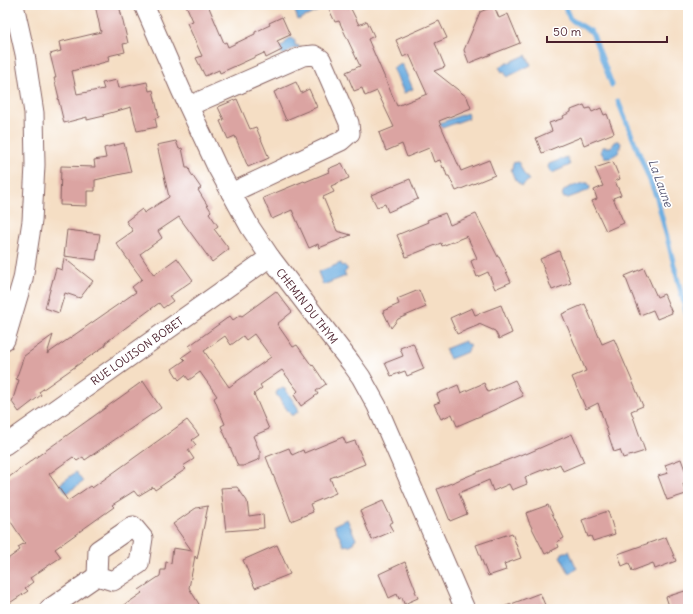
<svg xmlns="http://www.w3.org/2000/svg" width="693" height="614" font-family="Delius,sans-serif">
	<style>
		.water { fill: #6daee1; stroke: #5c6686 }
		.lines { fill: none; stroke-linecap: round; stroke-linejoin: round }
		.stream { stroke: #6daee1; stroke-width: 5 }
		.building { fill: #dba4a2; fill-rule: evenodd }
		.minor-casing { stroke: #866261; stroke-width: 21 }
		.minor { stroke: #fff; stroke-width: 19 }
		.labels { text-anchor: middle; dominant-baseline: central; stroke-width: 3.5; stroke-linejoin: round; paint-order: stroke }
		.street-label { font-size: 11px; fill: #4a1f2b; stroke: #fff }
		.water-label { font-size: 12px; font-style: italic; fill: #585874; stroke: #fff }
	</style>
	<rect width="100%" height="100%" fill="#fff"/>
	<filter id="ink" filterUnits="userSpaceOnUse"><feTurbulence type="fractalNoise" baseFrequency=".025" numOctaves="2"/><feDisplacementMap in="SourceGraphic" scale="8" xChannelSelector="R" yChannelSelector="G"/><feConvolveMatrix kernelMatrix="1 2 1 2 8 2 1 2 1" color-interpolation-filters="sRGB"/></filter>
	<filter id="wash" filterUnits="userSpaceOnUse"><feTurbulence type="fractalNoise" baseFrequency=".012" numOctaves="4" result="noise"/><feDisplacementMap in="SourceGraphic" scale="16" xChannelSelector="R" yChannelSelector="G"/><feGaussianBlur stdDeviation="0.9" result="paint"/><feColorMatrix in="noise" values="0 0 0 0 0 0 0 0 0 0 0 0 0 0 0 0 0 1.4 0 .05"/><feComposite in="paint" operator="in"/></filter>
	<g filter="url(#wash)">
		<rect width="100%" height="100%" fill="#f5dec4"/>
		<g class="water">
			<polygon points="308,5 316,5 318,11 298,20 295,11"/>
			<path d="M291 38C295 39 295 41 295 45L299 46V48L292 49 286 54H282L280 51 282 50 280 47 283 46 284 44H285C286 40 288 39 291 38Z"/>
			<polygon points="526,55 531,65 507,77 504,71 502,72 499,67"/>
			<polygon points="402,64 413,89 404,93 393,68"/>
			<polygon points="467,113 469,118 442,128 440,123"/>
			<path d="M616 141H619L621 143 619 152C614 156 610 158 604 157L601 152V150L603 147H611Z"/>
			<polygon points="567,157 570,165 552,173 550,171 548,167 549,164"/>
			<polygon points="517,162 519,163 524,174 529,180 522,186 515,180 511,170 512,169 513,163"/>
			<path d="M585 183H588L590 187 589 190 587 191 568 198H564C557 188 577 185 585 183Z"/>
			<polygon points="341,263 342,266 344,265 347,268 347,270 344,273 346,276 323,285 318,272"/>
			<polygon points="465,341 466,344 469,344 470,347 468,349 469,351 450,359 445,349"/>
			<polygon points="282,388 285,389 298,408 298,412 293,415 291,415 276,394 277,391"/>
			<polygon points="76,472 83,482 67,493 60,484"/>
			<polygon points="347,519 356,539 353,541 354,543 348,546 347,545 344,546 334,525"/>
			<polygon points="569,551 577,569 569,573 560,556 562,555 562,553 565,552 567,552"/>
		</g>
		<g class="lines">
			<g class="stream">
				<polyline points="564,5 570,19 592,32 612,85"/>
				<polyline points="618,101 657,198 688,320"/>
			</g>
		</g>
		<g id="blocks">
			<g class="building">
				<polygon points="95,5 119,5 128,43 123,44 125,52 108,56 109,61 72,71 77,94 104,89 102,83 117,80 119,88 147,82 149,91 153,90 159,117 155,118 157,127 137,131 131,107 103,115 104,116 87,120 87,117 64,123 58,98 59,98 54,78 56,78 50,54 61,51 59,42 101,32"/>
				<polygon points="186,5 208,5 224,43 226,42 228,47 255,34 255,32 270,25 269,23 282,17 290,35 277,41 282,50 266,58 264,53 220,73 219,70 205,76 196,58 202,56 187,23 193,21"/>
				<polygon points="327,5 349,5 359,25 367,21 374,36 368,39 397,106 427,94 409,54 403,57 396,40 439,21 447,38 435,43 445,67 434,71 467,97 471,108 439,121 461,171 489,160 495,175 456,191 449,176 447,176 444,167 443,168 440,160 434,162 429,148 407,157 402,144 386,151 379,133 394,127 377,91 365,96 362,88 354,91 346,72 360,66 339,21 335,22"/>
				<polygon points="494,6 499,18 508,14 520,43 469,63 464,50 480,12"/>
				<polygon points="296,82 301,93 309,89 317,107 286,120 274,92"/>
				<polygon points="237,99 250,129 256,127 269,158 248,167 235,136 228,139 220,121 224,120 218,107"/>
				<polygon points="584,105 586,109 590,108 592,112 601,108 604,115 607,114 614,133 584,145 581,137 542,153 536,138 552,131 549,123 564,118 563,116 571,112 571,110"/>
				<polygon points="176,141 179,149 182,148 186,167 189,167 190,172 201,188 198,190 211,211 209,213 218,226 214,229 229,249 212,262 179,217 158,231 162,238 140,254 154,275 177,258 193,280 170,296 169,296 173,301 163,308 159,303 105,343 106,345 39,392 41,395 19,412 12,402 19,380 16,379 24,356 53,335 47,354 136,292 132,287 142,279 116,243 133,231 126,221 142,209 144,213 169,197 157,145"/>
				<polygon points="124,143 131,172 95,180 95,191 87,191 87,206 60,205 61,166 95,167 94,160 106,158 104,148"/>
				<polygon points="613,162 620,179 615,181 621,195 613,198 624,223 606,231 592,201 597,199 594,190 603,186 595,168"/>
				<polygon points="342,163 349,178 331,186 334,192 323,197 337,231 351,235 319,248 318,244 309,248 292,210 272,219 263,198 304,181 305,182 329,172 328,169"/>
				<polygon points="410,179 418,199 388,212 385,204 377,207 371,195"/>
				<polygon points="445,213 450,225 476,214 498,257 499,257 511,282 495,289 488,272 477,277 471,261 477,258 467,236 442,246 441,243 406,257 397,235 428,222 427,220"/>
				<polygon points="67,230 100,234 96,260 64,256"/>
				<polygon points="559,251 571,283 552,290 540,259"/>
				<polygon points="64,258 93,281 80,298 65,293 59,313 45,308 56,268 62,270"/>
				<polygon points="644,268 657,297 664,294 672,313 657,319 653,310 640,315 625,276"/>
				<polygon points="419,290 426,307 398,319 391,328 383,311 399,304 397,299"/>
				<path d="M276 291 292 312 277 324 293 347 297 345 312 366 313 365 326 384 316 391 318 394 301 406 294 395 298 391 282 370 260 385 262 388 254 394 269 429 253 436 260 452V459L243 466H238L221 426 225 424 214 398 217 396 200 372 189 380 185 375 179 380 172 369 185 360 182 357 192 350 189 346 230 316 233 320 240 315 242 316ZM254 334 271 357 229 387 204 351 225 336 231 345 243 336 246 340Z"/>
				<polygon points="585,304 602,344 614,339 643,406 631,411 645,451 623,458 620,450 614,452 598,403 586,409 572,377 586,371 562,314"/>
				<polygon points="501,305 512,333 499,339 495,331 479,324 479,325 457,334 450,318 472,308 475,315"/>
				<polygon points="413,343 424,369 407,376 405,371 391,376 385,363 403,356 400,348"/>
				<polygon points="515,380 523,396 494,410 457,426 452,414 441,419 434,404 440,402 437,394 458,385 461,393 484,383 488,392"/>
				<polygon points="143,381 161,408 85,460 83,457 77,461 73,457 49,474 68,501 90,486 92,488 187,420 199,435 192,440 196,445 188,450 194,459 183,466 186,469 155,490 153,487 138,496 134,491 112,505 114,507 55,549 61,557 30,578 33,582 25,588 28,591 5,606 5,561 20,550 18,547 25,543 5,513 5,480 38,456"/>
				<polygon points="572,434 584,462 563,471 560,464 548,469 547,468 525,477 527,484 512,490 509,484 493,491 489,480 459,493 467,514 450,521 437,489 485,469 525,453 526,454"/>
				<polygon points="343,437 346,444 355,441 365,464 330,478 336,493 310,504 313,512 291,521 282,497 266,457 289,448 292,455 303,450 304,453"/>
				<polygon points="681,459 688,478 688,483 683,484 686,494 667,500 658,476 668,473 665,465"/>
				<polygon points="237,487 247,501 249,516 263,514 264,528 226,531 221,488"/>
				<polygon points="383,501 393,522 389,524 393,531 372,540 360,511"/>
				<polygon points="548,505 564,538 557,542 559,547 545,554 529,522 526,513"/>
				<polygon points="208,506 197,559 195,556 189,588 202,609 119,609 142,593 139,590 160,576 161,570 165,570 166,562 171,563 173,548 192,551 173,524 196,508"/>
				<polygon points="608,511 615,534 593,541 591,536 588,537 582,520"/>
				<polygon points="512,533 521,558 504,564 506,570 488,576 476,545"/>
				<polygon points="666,537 676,561 655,569 653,563 632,571 629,563 622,566 618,554"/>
				<polygon points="277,545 290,574 255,588 243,560"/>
				<polygon points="405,562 416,591 415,591 418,598 404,604 402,597 399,599 397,594 389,598 379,574"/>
				<polygon points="688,590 688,609 670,609 666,597"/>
				<polygon points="540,593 545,605 537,609 501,609 501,608"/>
			</g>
		</g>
	</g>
	<g filter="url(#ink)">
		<use href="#blocks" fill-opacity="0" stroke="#866261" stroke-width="1"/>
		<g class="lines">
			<g class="minor-casing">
				<g id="minor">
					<polyline points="144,5 181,90 217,167 250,227 270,257 351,363 361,377 377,406 465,609"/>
					<polyline points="189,106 303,56 314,55 321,59 349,123 350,133 341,141 231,193"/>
					<polyline points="5,340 23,279 32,221 35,165 34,113 25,54 14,5"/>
					<polyline points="5,445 270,257"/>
					<polygon points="133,526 143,538 139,564 113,581 97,576 98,550"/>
					<polyline points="49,609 97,576"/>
				</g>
			</g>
			<use href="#minor" class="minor"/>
		</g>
	</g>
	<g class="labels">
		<g class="street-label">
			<text transform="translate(307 306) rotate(52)">CHEMIN DU THYM</text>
			<text transform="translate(137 351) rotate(-35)">RUE LOUISON BOBET</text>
		</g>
		<g class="water-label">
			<text transform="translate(661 183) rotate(70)">La Laune</text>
		</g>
	</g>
	<rect width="693" height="614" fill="none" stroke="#fff" stroke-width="20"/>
	<path d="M547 36v6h120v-6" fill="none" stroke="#4a1f2b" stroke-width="2"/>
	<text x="553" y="36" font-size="12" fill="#4a1f2b" stroke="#ffffff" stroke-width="3" paint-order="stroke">50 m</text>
</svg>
